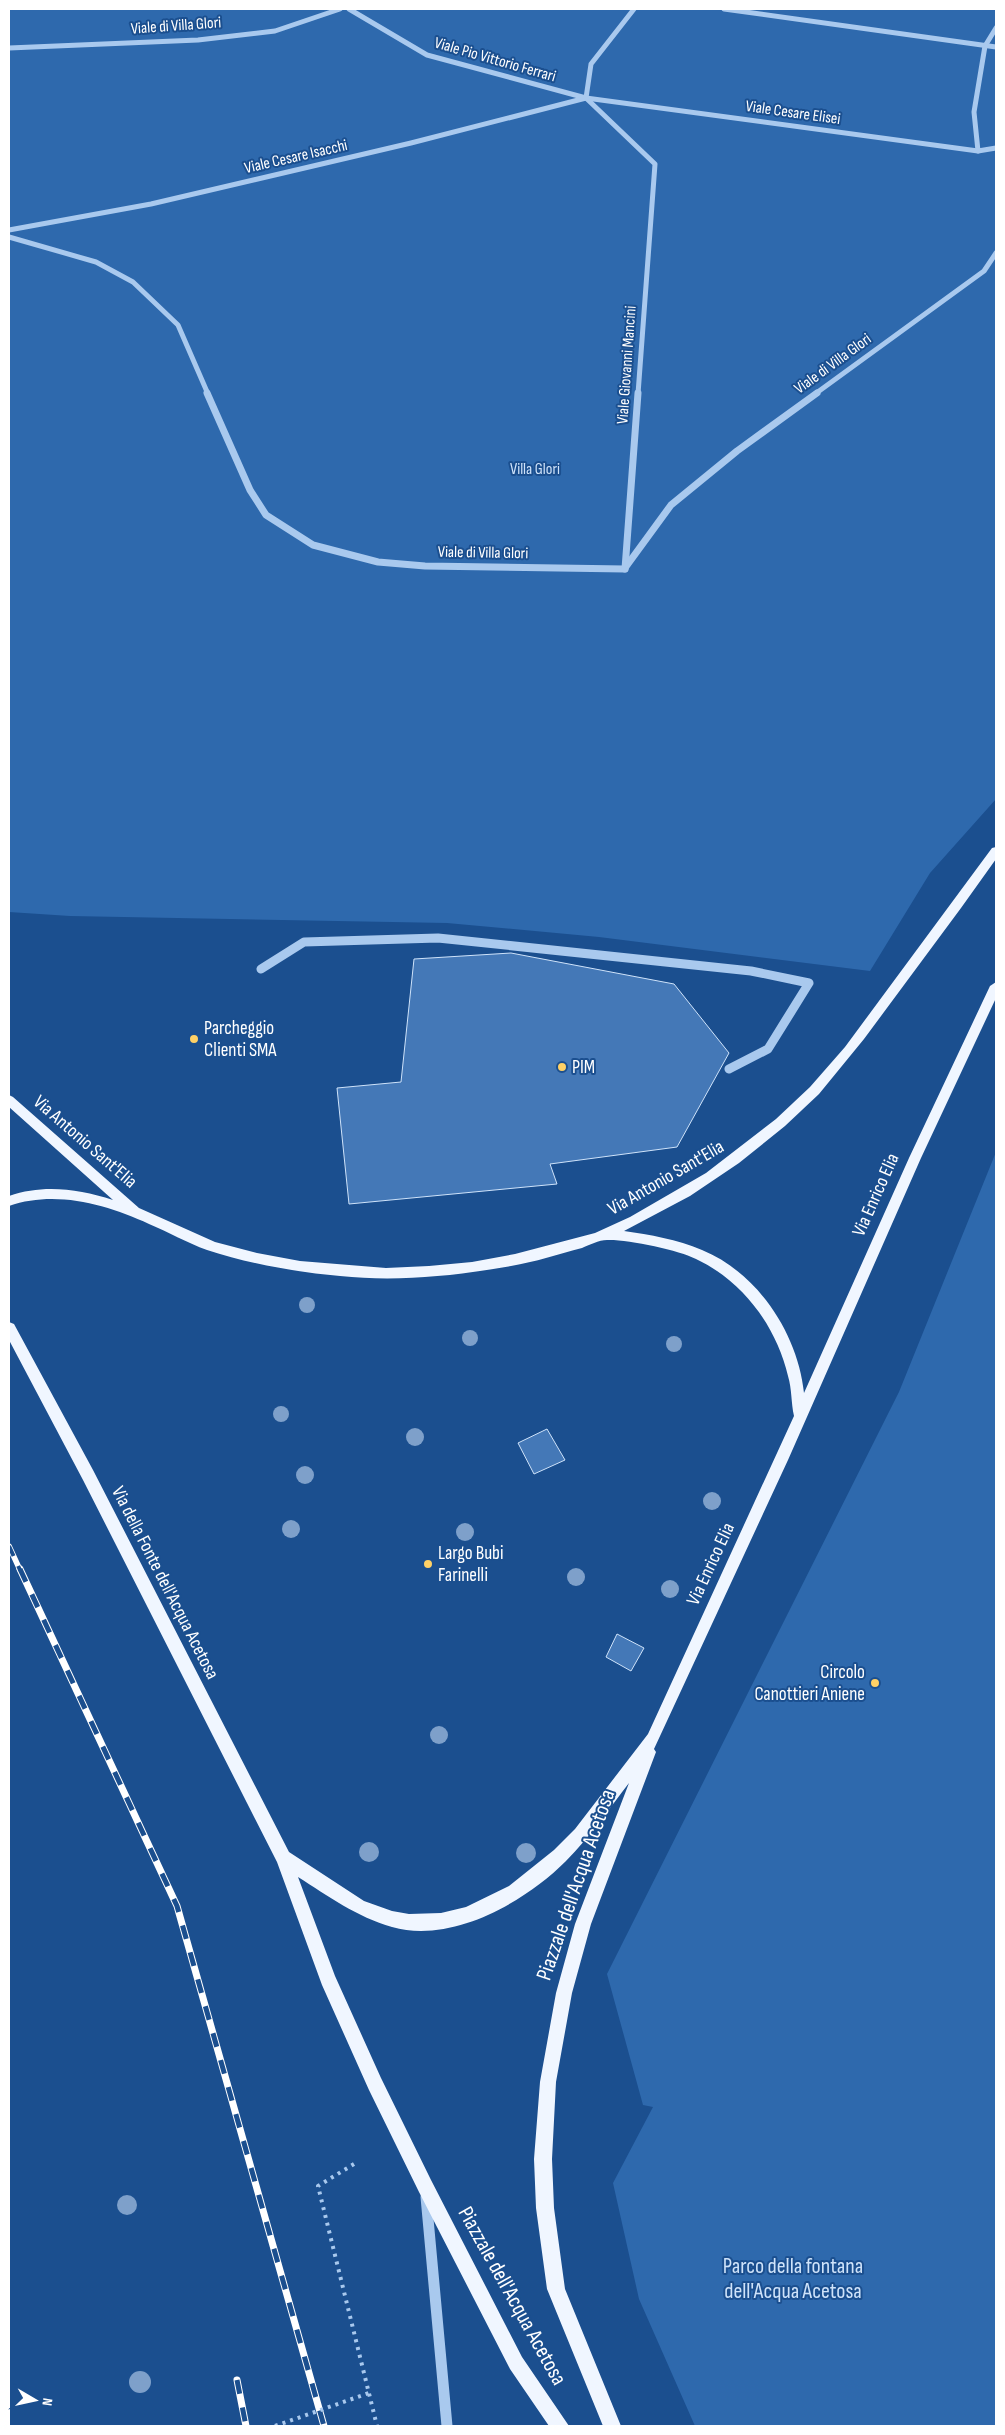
<svg xmlns="http://www.w3.org/2000/svg" width="1005" height="2435" font-family="'Sofia Sans Condensed',sans-serif">
	<style>
		.green { fill: #2e69ad }
		.building { fill: #4478b7; stroke: #cfe3fa }
		.lines { fill: none; stroke-linecap: round; stroke-linejoin: round }
		.path { stroke: #a9c9ee; stroke-width: 4; stroke-dasharray: 3 5; stroke-linecap: butt }
		.minor-far3 { stroke: #a9c9ee; stroke-width: 5 }
		.minor-far2 { stroke: #a9c9ee; stroke-width: 7 }
		.minor-far1 { stroke: #a9c9ee; stroke-width: 9 }
		.minor { stroke: #a9c9ee; stroke-width: 11 }
		.major { fill: #f0f6ff; fill-rule: evenodd }
		.rail-far1-casing { stroke: #fff; stroke-width: 5.5 }
		.rail-casing { stroke: #fff; stroke-width: 7 }
		.rail-far1 { stroke: #1b4f8f; stroke-width: 4; stroke-dasharray: 11; stroke-linecap: butt }
		.rail { stroke: #1b4f8f; stroke-width: 5; stroke-dasharray: 14; stroke-linecap: butt }
		.path-bridge { stroke: #a9c9ee; stroke-width: 4; stroke-dasharray: 3 5; stroke-linecap: butt }
		.tree { fill: #7ea0ca }
		.poi-dot { fill: #ffd166; stroke: #1b4f8f; stroke-width: 2 }
		.labels { text-anchor: middle; dominant-baseline: central; stroke-width: 4; stroke-linejoin: round; paint-order: stroke }
		.far-street-label { font-size: 16px; fill: #fff; stroke: #1b4f8f }
		.far-park-label { font-size: 16px; fill: #cfe3fa; stroke: #1b4f8f }
		.poi-label { font-size: 19px; fill: #fff; stroke: #1b4f8f; text-anchor: start }
		.street-label { font-size: 19px; fill: #fff; stroke: #1b4f8f }
		.near-street-label { font-size: 22px; fill: #fff; stroke: #1b4f8f }
		.near-park-label { font-size: 22px; fill: #cfe3fa; stroke: #1b4f8f }
	</style>
	<rect width="100%" height="100%" fill="#1b4f8f"/>
	<g class="green">
		<polygon points="9,9 996,9 996,799 930,873 870,971 599,937 447,923 70,916 9,912"/>
		<polygon points="996,1152 996,2426 695,2426 639,2299 613,2183 653,2107 643,2105 607,1974 899,1392"/>
	</g>
	<g class="building">
		<polygon points="511,953 674,984 729,1053 677,1147 550,1164 557,1184 349,1204 337,1088 401,1082 414,959"/>
		<polygon points="547,1429 565,1460 534,1474 518,1443"/>
		<polygon points="617,1634 644,1648 631,1671 606,1657"/>
	</g>
	<g class="lines">
		<polyline class="path" points="354,2164 318,2186 377,2426"/>
		<g class="minor-far3">
			<polyline points="349,9 427,55 586,98 978,151 996,148"/>
			<polyline points="634,9 591,64 586,98 655,164 638,394"/>
			<polyline points="724,9 996,47"/>
			<polyline points="9,48 198,40 275,31 340,9"/>
			<polyline points="978,151 974,112 985,46 996,28"/>
			<polyline points="9,230 151,204 411,143 586,98"/>
			<polyline points="9,237 96,262 133,282 178,325 208,394"/>
			<polyline points="815,394 984,271 996,253"/>
		</g>
		<g class="minor-far2">
			<polyline points="207,393 250,490 266,515 313,545 378,562 425,566 625,569"/>
			<polyline points="625,568 671,505 737,451 817,393"/>
			<polyline points="625,569 638,393"/>
		</g>
		<polyline class="minor-far1" points="261,969 304,942 438,938 751,971 809,983 768,1049 729,1069"/>
		<polyline class="minor" points="426,2197 447,2426"/>
		<path class="major" d="M996 847V859L961 908 864 1039 819 1094 785 1126 739 1163 690 1196 624 1231C650 1235 677 1239 702 1250 758 1273 798 1334 804 1393L909 1158 990 986 996 982V998L921 1158 788 1460 654 1749 656 1752 591 1924 572 1993 556 2082 552 2159 554 2208 565 2289 621 2426H603L547 2289 536 2208 534 2159 540 2082 556 1993 575 1924 629 1783C609 1809 590 1837 566 1861 525 1902 452 1944 392 1927 357 1917 328 1896 298 1877L335 1976 381 2078 431 2180 522 2357 569 2426H549L510 2369 419 2192 369 2090 322 1985 277 1862 83 1480 9 1340V1322L14 1324 93 1470 289 1852 364 1901 392 1911 409 1914 441 1913 466 1907 509 1886 554 1850 575 1829 648 1734 794 1416C791 1403 792 1389 788 1376 776 1326 743 1281 696 1259 679 1250 626 1239 607 1240 599 1240 589 1245 582 1248 559 1254 535 1262 511 1266 455 1276 397 1282 340 1276 295 1272 250 1264 207 1250 187 1243 169 1232 149 1224 106 1204 55 1190 9 1206V1196C44 1184 78 1189 113 1200L9 1107V1095L13 1097 139 1208 215 1242 257 1253 300 1261 386 1268 429 1266 472 1262 515 1254 595 1233 630 1217 706 1173 776 1119 810 1087 845 1047 992 848Z"/>
		<g class="rail-far1-casing">
			<polyline id="rail-far1" points="9,1546 20,1570"/>
		</g>
		<g class="rail-casing">
			<g id="rail">
				<polyline points="20,1569 177,1906 324,2426"/>
				<polyline points="237,2380 246,2426"/>
			</g>
		</g>
		<use href="#rail-far1" class="rail-far1"/>
		<use href="#rail" class="rail"/>
		<polyline class="path-bridge" points="275,2426 369,2393"/>
	</g>
	<g class="tree">
		<circle cx="307" cy="1305" r="8"/>
		<circle cx="470" cy="1338" r="8"/>
		<circle cx="674" cy="1344" r="8"/>
		<circle cx="281" cy="1414" r="8"/>
		<circle cx="415" cy="1437" r="9"/>
		<circle cx="305" cy="1475" r="9"/>
		<circle cx="712" cy="1501" r="9"/>
		<circle cx="291" cy="1529" r="9"/>
		<circle cx="465" cy="1532" r="9"/>
		<circle cx="576" cy="1577" r="9"/>
		<circle cx="670" cy="1589" r="9"/>
		<circle cx="439" cy="1735" r="9"/>
		<circle cx="369" cy="1852" r="10"/>
		<circle cx="526" cy="1853" r="10"/>
		<circle cx="127" cy="2205" r="10"/>
		<circle cx="140" cy="2382" r="11"/>
	</g>
	<g class="poi-dot">
		<circle cx="194" cy="1039" r="5"/>
		<circle cx="562" cy="1067" r="5"/>
		<circle cx="428" cy="1564" r="5"/>
		<circle cx="875" cy="1683" r="5"/>
	</g>
	<g class="labels">
		<g class="far-street-label">
			<text transform="translate(176 26) rotate(-4)">Viale di Villa Glori</text>
			<text transform="translate(495 60) rotate(16)">Viale Pio Vittorio Ferrari</text>
			<text transform="translate(793 113) rotate(8)">Viale Cesare Elisei</text>
			<text transform="translate(296 157) rotate(-13)">Viale Cesare Isacchi</text>
			<text transform="translate(833 364) rotate(-36)">Viale di Villa Glori</text>
			<text transform="translate(627 365) rotate(-86)">Viale Giovanni Mancini</text>
			<text transform="translate(483 553) rotate(1)">Viale di Villa Glori</text>
		</g>
		<g class="far-park-label">
			<text x="535" y="469">Villa Glori</text>
		</g>
		<g class="poi-label">
			<text x="204" y="1028">Parcheggio<tspan x="204" dy="22">Clienti SMA</tspan></text>
			<text x="572" y="1067">PIM</text>
			<text x="438" y="1553">Largo Bubi<tspan x="438" dy="22">Farinelli</tspan></text>
			<text x="865" y="1672" text-anchor="end">Circolo<tspan x="865" dy="22">Canottieri Aniene</tspan></text>
		</g>
		<g class="street-label">
			<text transform="translate(85 1142) rotate(41)">Via Antonio Sant'Elia</text>
			<text transform="translate(666 1178) rotate(-30)">Via Antonio Sant'Elia</text>
			<text transform="translate(876 1195) rotate(-66)">Via Enrico Elia</text>
			<text transform="translate(711 1564) rotate(-65)">Via Enrico Elia</text>
			<text transform="translate(165 1583) rotate(63)">Via della Fonte dell'Acqua Acetosa</text>
		</g>
		<g class="near-street-label">
			<text transform="translate(576 1885) rotate(-71)">Piazzale dell'Acqua Acetosa</text>
			<text transform="translate(512 2296) rotate(61)">Piazzale dell'Acqua Acetosa</text>
		</g>
		<g class="near-park-label">
			<text x="793" y="2266">Parco della fontana<tspan x="793" dy="25">dell'Acqua Acetosa</tspan></text>
		</g>
	</g>
	<rect width="1005" height="2435" fill="none" stroke="#ffffff" stroke-width="20"/>
	<g transform="translate(35 2400) rotate(99)" stroke="#1b4f8f" stroke-width="4" paint-order="stroke">
	<path d="M0-4L9 19L0 12L-9 19Z" fill="#ffffff"/>
	<text y="-8" font-size="14" font-weight="bold" text-anchor="middle" fill="#ffffff">N</text>
	</g>
</svg>
